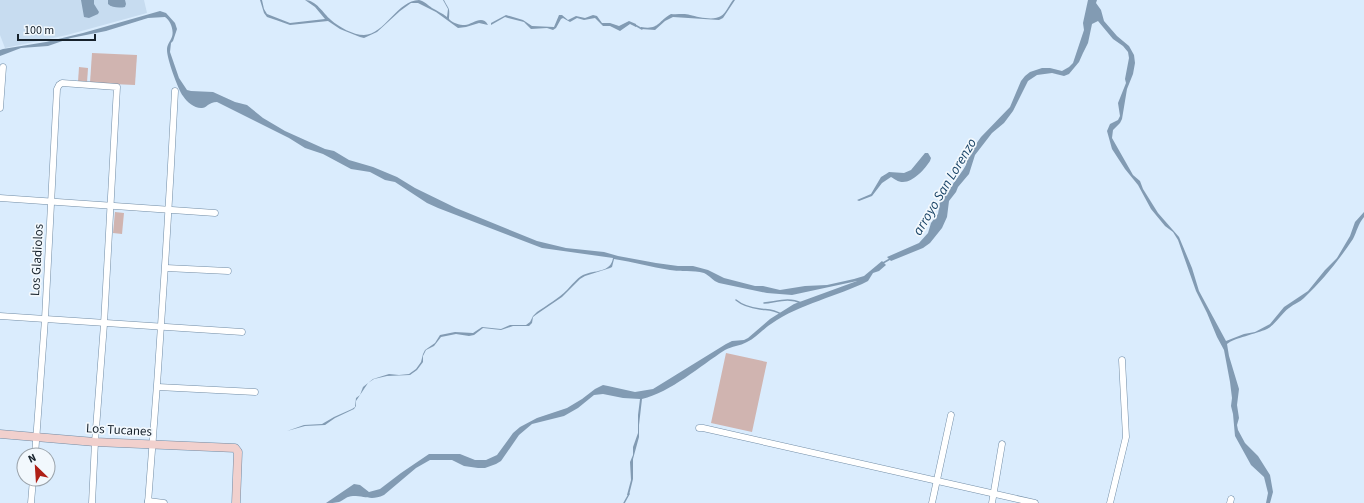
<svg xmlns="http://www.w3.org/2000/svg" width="1364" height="503" font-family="'Source Sans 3',sans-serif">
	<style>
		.built { fill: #c7dcf0 }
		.green { fill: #d0b4b0 }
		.water { fill: #829bb3 }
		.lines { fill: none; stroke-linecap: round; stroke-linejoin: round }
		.stream { stroke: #829bb3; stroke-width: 1.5 }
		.street-casing { stroke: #718ca5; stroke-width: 7 }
		.secondary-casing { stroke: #718ca5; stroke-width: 9 }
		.street { stroke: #fff; stroke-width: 6 }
		.secondary { stroke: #f1d0cd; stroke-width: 8 }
		.labels { text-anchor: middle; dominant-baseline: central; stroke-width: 3.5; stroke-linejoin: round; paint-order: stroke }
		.street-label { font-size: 13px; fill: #16212b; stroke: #f2f8fd }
		.water-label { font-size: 14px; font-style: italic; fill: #184265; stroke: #f2f8fd }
	</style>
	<rect width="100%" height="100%" fill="#daecfd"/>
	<polygon class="built" points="0,0 144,0 147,13 67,35 5,48 0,35"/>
	<g class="green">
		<polygon points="92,53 137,55 135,85 90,83"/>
		<polygon points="79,67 88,68 87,83 78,82"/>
		<polygon points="115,212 124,213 122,234 113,233"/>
		<polygon points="726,353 767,362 752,432 711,423"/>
	</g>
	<g class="water">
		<polygon points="81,0 94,0 94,4 99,12 98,14 89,18 84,17"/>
		<path d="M108 0H125L126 4 125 7C120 8 112 8 108 4Z"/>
		<path d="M260 0H262L264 9 267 14 290 23 325 19 315 7 305 0C316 0 323 13 331 20 339 27 353 35 364 35 384 35 398 0 419 0 424 1 428 5 432 8 437 11 442 13 447 17L448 9 443 0H444C449 10 450 7 449 19 453 23 459 25 465 25 472 25 482 14 488 25L479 23 466 27 458 28 436 12 418 3H411L400 11 377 32 364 38 360 37 340 29 328 21 290 25 276 20 267 17 264 13Z"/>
		<path d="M733 0H735L723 18 719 20 673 17 665 21 655 30 641 29V27C659 30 657 22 671 14 677 15 684 13 690 15 698 17 714 21 721 16 726 13 729 5 733 0Z"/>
		<path d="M1088 0H1097L1096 3 1101 10 1104 21 1117 36 1129 46 1134 55 1135 63 1133 74 1127 89 1122 119 1120 123 1113 130 1112 138 1133 175 1140 181 1143 189 1158 213 1179 237 1192 268 1199 291 1226 341 1244 334 1255 332 1270 324 1284 307 1308 291 1325 270 1337 258 1350 236 1355 222 1364 212V217C1358 224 1357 231 1353 239 1339 260 1323 280 1304 298 1300 302 1294 304 1289 308 1281 314 1276 324 1267 329 1256 334 1234 338 1227 344L1229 356 1239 389 1237 405 1239 418 1237 425 1238 430 1245 443 1258 456 1270 475 1273 492 1270 503H1266L1268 493 1264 477 1251 465 1235 436 1233 414 1231 406 1232 398 1230 382 1224 350 1217 337 1207 313 1196 291 1178 240 1173 232 1165 226 1151 209 1138 185 1125 169 1112 149 1107 131 1110 124 1118 120 1120 116 1118 103 1126 83 1125 79 1129 58 1128 52 1123 46 1113 39 1098 21 1092 24 1088 43 1083 53 1079 62 1069 74 1064 76 1052 73 1037 75 1028 81 1013 111 1004 123 992 133 975 155 969 174 958 187 956 192 949 201 947 217 942 228 930 243 923 248 891 261 887 257 919 243 928 233 931 223 938 214 940 202 963 170 966 165 967 157 981 137 1010 107 1021 81 1025 76 1030 72 1042 68H1050L1062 71 1069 67 1073 63 1084 30 1083 23Z"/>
		<path d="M160 11 166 13 175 23 177 29 173 41 171 43 170 52 179 78 187 90 191 91 213 92 235 102 247 105 263 118 285 131 325 149 334 151 349 160 373 167 397 177 415 188 456 208 537 241 566 248 604 252 618 256 656 263 678 266H693L708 270 724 278 755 286H763L780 290 805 286 827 285 854 279 864 276 882 261 886 265 879 271 873 273 868 281C837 297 801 303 771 324 763 329 756 338 747 342 740 346 732 346 725 350 700 366 671 392 642 399L639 425V437L633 459V479L629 495H627L631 480 630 462 633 455V447L638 433V415L640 399 623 398 603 394 594 395 578 408 564 416 532 424 519 435 501 461 496 464 485 468H478L464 466 452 460H430L416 468 384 495C371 501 366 496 353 496 347 496 344 500 339 502 335 503 330 503 326 503L354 484 360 485 369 492 380 489 401 473 429 454H460L475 460H486L497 455 513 433 520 427 537 418 567 408 582 399 595 389 603 385 608 386 635 392 653 389 726 344 732 341 744 340 748 338 770 319 794 304 857 281 792 295 767 293 719 283C713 281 709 275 704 273 693 270 681 272 670 270 651 267 633 262 614 259L612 267 610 268 585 276 580 279 562 297 537 314 533 317 532 323 529 326H513L501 330 483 328 474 335 469 336 456 334 441 337 434 346 426 350 423 356V362L417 370 410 375 387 376 374 379 368 383 356 401V406L354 409 335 418 325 425 305 426 287 431 304 425 322 424 334 417 352 409 355 407 356 398 360 395 363 387 373 379 389 374 399 375 409 374 416 369 421 362 423 354 425 350 435 343 440 335 455 332 473 333 482 327 501 329 510 325H526L530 322 533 316 537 312C547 305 558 299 567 290 572 285 576 279 583 275 594 270 611 273 613 258L542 248 438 208 427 203 395 182 385 180 370 172 351 169 323 154 305 148 289 138 217 102C208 102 206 109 201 108 194 108 187 102 183 96 178 89 167 59 167 50 167 45 169 43 171 39 175 32 171 21 165 17L148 18 106 31 71 38 48 46 21 48 0 56V50L3 49 46 42 83 33Z"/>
		<polygon points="506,15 523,20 532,26 554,27 559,15 562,15 568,20 576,16 585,18 593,15 597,16 602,23 610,23 619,26 629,21 636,24 636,27 630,24 620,31 610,26 603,26 595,18 584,20 577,18 570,22 563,18 561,19 556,28 553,30 547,28 531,29 524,22 508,18 505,17 491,25 491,23"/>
		<path d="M925 153H928L931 158 930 161C924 170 909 188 896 180 894 179 893 178 891 177L882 183 872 196 859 201 857 200 871 194 881 177 886 174 889 172 904 173 911 170Z"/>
	</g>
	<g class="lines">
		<g class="stream">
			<polyline points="635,25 642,29"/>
			<polyline points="883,263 890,259"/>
			<path d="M736 300C742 305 752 308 760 309 768 310 773 309 781 314"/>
			<path d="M764 303C776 302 789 297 801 303"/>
			<polyline points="624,503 629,494"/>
		</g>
		<g class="street-casing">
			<g id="street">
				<polyline points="0,108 3,67"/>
				<polyline points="0,198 215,213"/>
				<polyline points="166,268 228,271"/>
				<polyline points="0,316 242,332"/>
				<polyline points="158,387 255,392"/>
				<polyline points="699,428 703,428 1035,503"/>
				<polyline points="35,455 45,319 57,89 59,85 62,83 117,87 104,324 95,442 92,503"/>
				<polyline points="148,501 164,503"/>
				<polyline points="31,503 33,479"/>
				<path d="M148 503C159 366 168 228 175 91"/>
				<polyline points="932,503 951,415"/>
				<polyline points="992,503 1002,444"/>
				<polyline points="1110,503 1126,437 1122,360"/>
				<polyline points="1230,503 1231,499"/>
			</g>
		</g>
		<g class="secondary-casing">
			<polyline id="secondary" points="0,434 95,442 235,448 238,452 236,503"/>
		</g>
		<use href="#street" class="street"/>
		<use href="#secondary" class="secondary"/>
	</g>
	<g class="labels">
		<g class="street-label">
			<text transform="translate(37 260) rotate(-87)">Los Gladiolos</text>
			<text transform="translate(119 430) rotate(3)">Los Tucanes</text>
		</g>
		<g class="water-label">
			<text transform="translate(945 187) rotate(-59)">arroyo San Lorenzo</text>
		</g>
	</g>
	<g transform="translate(36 467) rotate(335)"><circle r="19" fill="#f2f8fd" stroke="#9aa2a9"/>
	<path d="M0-3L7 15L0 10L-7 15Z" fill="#af1f17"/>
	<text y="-6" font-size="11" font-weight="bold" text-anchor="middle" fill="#16212b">N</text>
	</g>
	<path d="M18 34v6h77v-6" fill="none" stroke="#16212b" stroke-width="2"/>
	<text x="24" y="34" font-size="12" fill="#16212b" stroke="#f2f8fd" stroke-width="3" paint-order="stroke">100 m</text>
</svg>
